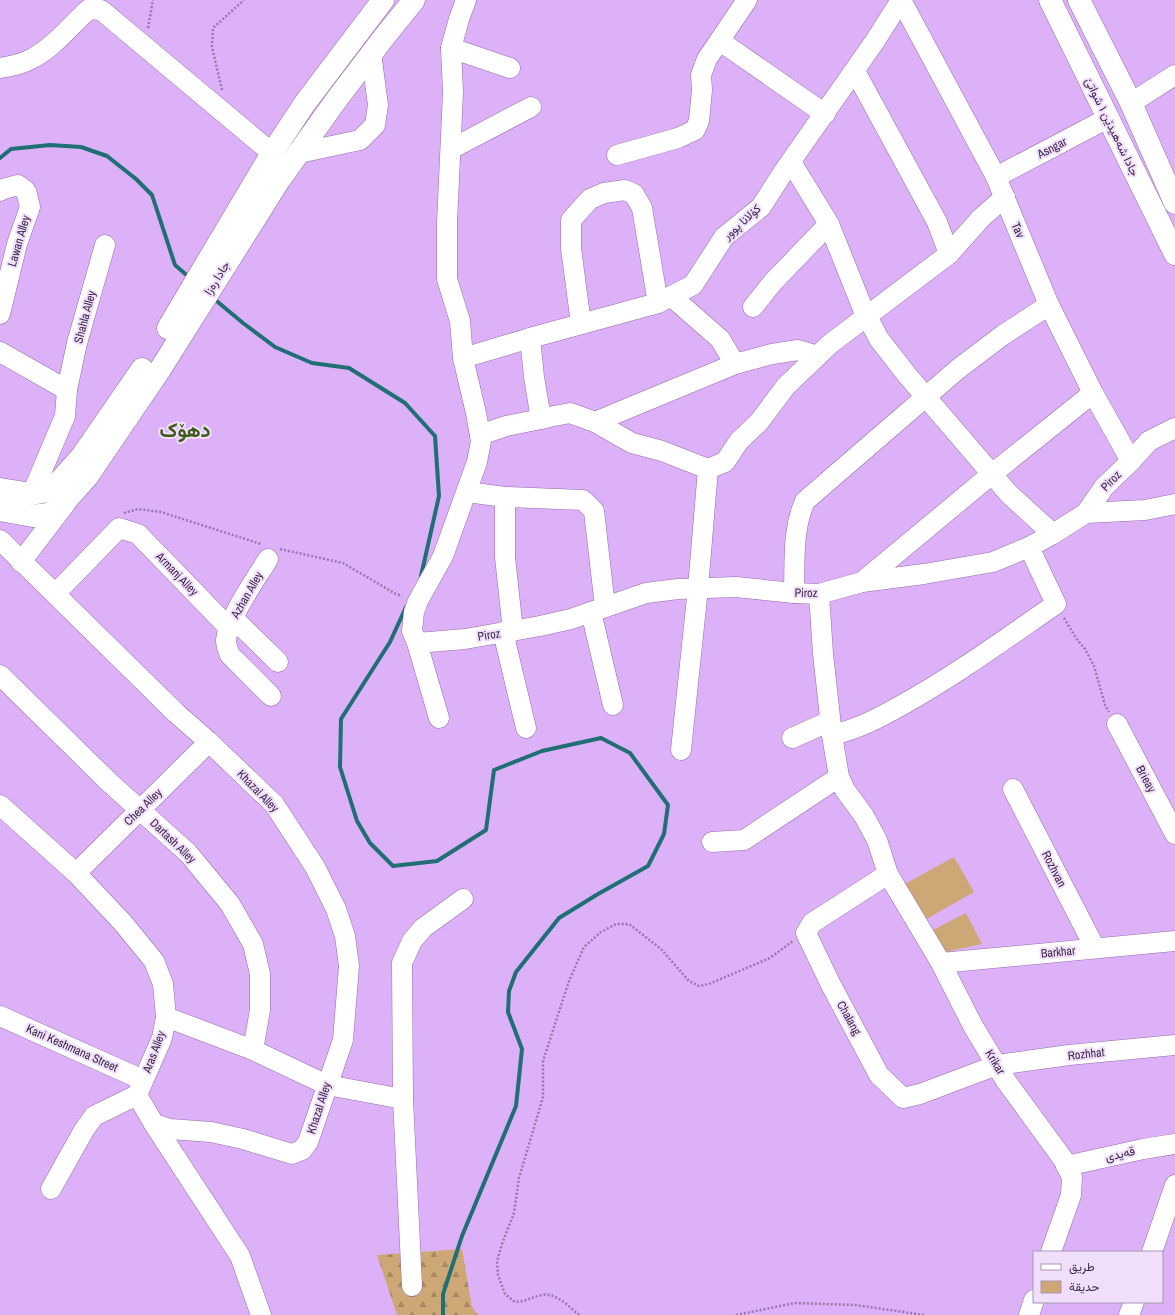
<svg xmlns="http://www.w3.org/2000/svg" width="1175" height="1315" font-family="'Archivo Narrow',Vazirmatn,sans-serif">
	<style>
		.green { fill: #cea776 }
		.forest { fill: url(#forest-firs) }
		.lines { fill: none; stroke-linecap: round; stroke-linejoin: round }
		.stream { stroke: #1f6f75; stroke-width: 4 }
		.minor-casing { stroke: #956bad; stroke-width: 21 }
		.major-casing { stroke: #956bad; stroke-width: 23 }
		.path { stroke: #9877ab; stroke-width: 2.5; stroke-dasharray: 2 2; stroke-linecap: butt }
		.minor { stroke: #fff; stroke-width: 20 }
		.major { stroke: #fff; stroke-width: 22 }
		.labels { text-anchor: middle; dominant-baseline: central; stroke-width: 4; stroke-linejoin: round; paint-order: stroke }
		.street-label { font-size: 12px; fill: #3c2a46; stroke: #f0defb }
		.town-label { font-size: 20px; font-weight: bold; fill: #3a5b19; stroke: #f0defb }
	</style>
	<defs>
		<pattern id="forest-firs" width="22" height="20" patternUnits="userSpaceOnUse"><rect width="22" height="20" fill="#cea776"/><path d="M5 1l3.5 6h-7zM16 11l3.5 6h-7z" fill="#a88863"/></pattern>
	</defs>
	<rect width="100%" height="100%" fill="#ddb1f8"/>
	<g class="green">
		<polygon points="954,857 974,892 923,921 903,885"/>
		<polygon points="966,913 982,944 941,953 929,932"/>
	</g>
	<polygon class="forest" points="462,1249 472,1307 478,1315 397,1315 377,1255"/>
	<g class="lines">
		<g class="stream">
			<polyline points="0,158 11,149 50,145 81,147 107,156 136,179 152,195 175,265 190,278"/>
			<polyline points="213,298 243,323 275,347 312,363 349,368 405,403 435,436 439,496 421,576"/>
			<polyline points="406,607 390,642 341,719 340,767 357,821 370,843 393,866 437,861 486,830 494,770 542,751 601,738 630,753 668,805 664,834 648,866 598,894 559,918 516,972 509,991 508,1012 522,1049 516,1106 462,1236 443,1294 443,1315"/>
		</g>
		<g class="minor-casing">
			<g id="minor">
				<polyline points="901,0 996,177 1049,305 1093,393 1131,461"/>
				<polyline points="720,41 825,114"/>
				<polyline points="451,48 510,68"/>
				<path d="M0 68C11 66 23 64 33 58 55 46 71 25 89 9L101 10 272 153"/>
				<polyline points="855,71 937,222 949,254"/>
				<polyline points="1131,103 1175,75"/>
				<polyline points="451,149 531,107"/>
				<polyline points="299,153 360,140 375,125 378,105 371,53"/>
				<polyline points="617,155 678,138 695,130 699,121 702,90 701,75 707,59 747,0"/>
				<polyline points="791,162 829,224 863,309 879,339 907,375 1009,494 1053,534"/>
				<polyline points="996,177 1108,118"/>
				<polyline points="0,191 3,189 18,185 26,191 30,207 17,244 0,314"/>
				<polyline points="672,297 720,339 735,364"/>
				<polyline points="753,307 773,282 829,224"/>
				<polyline points="581,324 571,248 571,220 590,199 604,193 625,190 634,194 642,208 658,303"/>
				<polyline points="530,338 534,377 541,419 549,417 570,413 595,422 632,443 662,451 708,469 725,462 739,441 759,422 786,386 830,344 949,254 981,218 1005,197"/>
				<polyline points="0,352 67,390"/>
				<polyline points="463,358 530,338 658,303 693,285 724,237 761,207 784,171 875,41 901,0"/>
				<polyline points="595,422 735,364 772,354 798,350 818,356"/>
				<polyline points="480,435 506,426 541,419"/>
				<polyline points="467,492 505,497 583,500 594,511 605,607"/>
				<polyline points="32,494 65,416 67,390 77,343 105,245"/>
				<polyline points="505,497 505,557 513,631"/>
				<polyline points="1086,513 1145,510 1175,504"/>
				<polyline points="0,540 176,713 209,742 274,804 315,867 336,909 345,936 349,966 343,1040 308,1142 302,1150 292,1154 243,1139 211,1132 170,1129 154,1124 137,1095 162,1038 166,1017 163,984 154,961 123,923 76,873 0,805"/>
				<path d="M268 559C256 579 228 618 226 640 226 646 228 650 230 655L271 696"/>
				<polyline points="21,562 66,503"/>
				<polyline points="862,582 992,474 1093,393"/>
				<path d="M794 593C795 562 792 530 805 501L958 369 1003 335 1049 305"/>
				<polyline points="55,594 119,528 138,534 229,628"/>
				<polyline points="819,594 823,654 832,735 839,777 845,790 864,816 877,840 888,874 941,963 973,1026 1006,1081 1063,1159 1072,1177 1071,1195 1051,1252"/>
				<polyline points="591,612 613,705"/>
				<polyline points="233,618 278,662"/>
				<polyline points="503,632 526,728"/>
				<polyline points="417,643 465,639 540,626 571,619 646,593 678,589 736,587 794,593 819,594 862,582 924,574 993,562 1029,547 1053,534 1086,513 1104,487 1131,461 1149,441 1175,428"/>
				<polyline points="0,675 110,783 188,853 230,904 253,944 260,974 260,1010 253,1050"/>
				<polyline points="439,718 417,643 412,631 414,612 418,601 443,556 477,462 481,441 476,413 463,358 460,321 447,279 447,223 453,92 451,48 459,19 466,0"/>
				<polyline points="1117,724 1175,834"/>
				<path d="M832 735C858 729 879 718 902 705 956 675 1005 639 1056 604L1029 547"/>
				<polyline points="792,738 830,721"/>
				<polyline points="681,750 698,588 708,469"/>
				<polyline points="1013,789 1095,948"/>
				<polyline points="712,842 744,840 839,777"/>
				<polyline points="76,873 209,742"/>
				<polyline points="888,874 812,923 806,933 831,985 879,1075 903,1098 920,1094 997,1065 1069,1055 1175,1045"/>
				<polyline points="941,963 1175,941"/>
				<polyline points="0,1016 143,1080"/>
				<polyline points="166,1017 253,1050 327,1085 403,1099 412,1286"/>
				<polyline points="403,1099 402,963 412,941 423,928 463,899"/>
				<polyline points="154,1124 240,1256 261,1315"/>
				<polyline points="1066,1166 1143,1149 1175,1144"/>
				<polyline points="51,1189 84,1130 94,1116 137,1095"/>
				<polyline points="1152,1252 1175,1185"/>
				<polyline points="1029,1315 1034,1300"/>
				<polyline points="1129,1315 1134,1302"/>
			</g>
		</g>
		<g class="major-casing">
			<g id="major">
				<polyline points="1050,0 1175,254"/>
				<polyline points="1079,0 1131,103 1175,203"/>
				<polyline points="168,328 272,153 305,103 383,0"/>
				<polyline points="0,489 32,494 46,491 57,484 82,456 142,369"/>
				<polyline points="0,510 33,516 48,514 61,506 87,477 161,368 280,179 337,99 385,36 414,0"/>
			</g>
		</g>
		<g class="path">
			<polyline points="148,28 153,0"/>
			<polyline points="222,90 212,47 213,28 244,0"/>
			<polyline points="124,513 138,509 161,512 261,544"/>
			<polyline points="280,549 343,563 394,593 402,596"/>
			<polyline points="1064,618 1076,638 1085,649 1094,666 1105,705 1109,712"/>
			<path d="M579 1315C569 1307 556 1292 542 1295 532 1297 525 1302 515 1302L505 1294 498 1275 497 1261 502 1244 514 1213 519 1178 543 1097V1061L569 981 584 947 601 932 616 924H629L661 949 689 981 699 986 709 984 770 958 793 941"/>
			<polyline points="736,1315 795,1303 856,1305 924,1315"/>
		</g>
		<use href="#minor" class="minor"/>
		<use href="#major" class="major"/>
	</g>
	<g class="labels">
		<g class="street-label">
			<text transform="translate(1112 127) rotate(64)">جادا شەهیدێن ١ شواتێ</text>
			<text transform="translate(1052 148) rotate(-28)">Asngar</text>
			<text transform="translate(742 222) rotate(-42)">کۆلانا پوور</text>
			<text transform="translate(1018 230) rotate(67)">Tav</text>
			<text transform="translate(19 241) rotate(-74)">Lawan Alley</text>
			<text transform="translate(217 278) rotate(-58)">جادا ره‌زا</text>
			<text transform="translate(85 317) rotate(-75)">Shahla Alley</text>
			<text transform="translate(1111 481) rotate(-46)">Piroz</text>
			<text transform="translate(177 574) rotate(46)">Armanj Alley</text>
			<text transform="translate(806 593) rotate(1)">Piroz</text>
			<text transform="translate(247 595) rotate(-60)">Azhan Alley</text>
			<text transform="translate(489 635) rotate(-9)">Piroz</text>
			<text transform="translate(1146 779) rotate(62)">Brieay</text>
			<text transform="translate(258 791) rotate(46)">Khazal Alley</text>
			<text transform="translate(143 807) rotate(-44)">Chea Alley</text>
			<text transform="translate(173 841) rotate(44)">Dartash Alley</text>
			<text transform="translate(1054 869) rotate(63)">Rozhvan</text>
			<text transform="translate(1058 952) rotate(-5)">Barkhar</text>
			<text transform="translate(849 1018) rotate(61)">Chalang</text>
			<text transform="translate(72 1048) rotate(24)">Kani Keshmana Street</text>
			<text transform="translate(154 1052) rotate(-69)">Aras Alley</text>
			<text transform="translate(1086 1054) rotate(-6)">Rozhhat</text>
			<text transform="translate(995 1062) rotate(59)">Krikar</text>
			<text transform="translate(319 1108) rotate(-72)">Khazal Alley</text>
			<text transform="translate(1120 1154) rotate(-13)">قەیدی</text>
		</g>
		<g class="town-label">
			<text x="185" y="429">دھۆک</text>
		</g>
	</g>
	<rect x="1033" y="1251" width="130" height="52" fill="#f0defb" stroke="#a896b3"/>
	<rect x="1041" y="1264" width="20" height="6" fill="#ffffff" stroke="#a896b3"/>
	<text x="1069" y="1271" font-size="12" fill="#3c2a46">طريق</text>
	<rect x="1041" y="1281" width="20" height="12" fill="#cea776" stroke="#a896b3"/>
	<text x="1069" y="1291" font-size="12" fill="#3c2a46">حديقة</text>
</svg>
